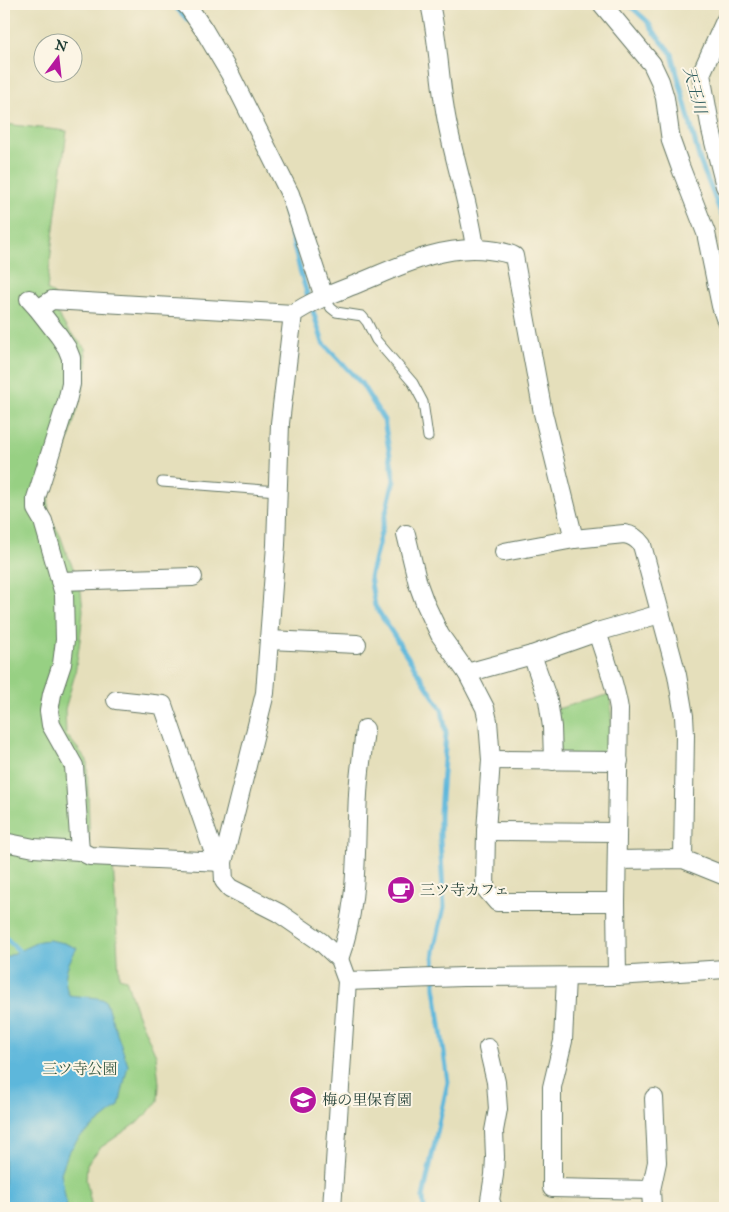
<svg xmlns="http://www.w3.org/2000/svg" width="729" height="1212" font-family="'IM FELL Great Primer','Noto Serif JP',serif">
	<style>
		.green { fill: #97d083; stroke: #5b865c }
		.water { fill: #5db7db; stroke: #3e7a88 }
		.lines { fill: none; stroke-linecap: round; stroke-linejoin: round }
		.stream { stroke: #5db7db; stroke-width: 5 }
		.service-casing { stroke: #647663; stroke-width: 11 }
		.minor-casing { stroke: #647663; stroke-width: 20 }
		.service { stroke: #fff; stroke-width: 9 }
		.minor { stroke: #fff; stroke-width: 18 }
		.labels { text-anchor: middle; dominant-baseline: central; stroke-width: 4; stroke-linejoin: round; paint-order: stroke }
		.poi-label { font-size: 15px; fill: #1f3d34; stroke: #fcf5e5; text-anchor: start }
		.park-label { font-size: 15px; fill: #375a44; stroke: #fcf5e5 }
		.water-label { font-size: 16px; font-style: italic; fill: #2e5c5e; stroke: #fcf5e5 }
	</style>
	<rect width="100%" height="100%" fill="#fcf5e5"/>
	<filter id="ink" filterUnits="userSpaceOnUse"><feTurbulence type="fractalNoise" baseFrequency=".02" numOctaves="2"/><feDisplacementMap in="SourceGraphic" scale="10" xChannelSelector="R" yChannelSelector="G"/><feConvolveMatrix kernelMatrix="1 2 1 2 8 2 1 2 1" color-interpolation-filters="sRGB"/></filter>
	<filter id="wash" filterUnits="userSpaceOnUse"><feTurbulence type="fractalNoise" baseFrequency=".0096" numOctaves="4" result="noise"/><feDisplacementMap in="SourceGraphic" scale="20" xChannelSelector="R" yChannelSelector="G"/><feGaussianBlur stdDeviation="1.12" result="paint"/><feColorMatrix in="noise" values="0 0 0 0 0 0 0 0 0 0 0 0 0 0 0 0 0 1.4 0 .05"/><feComposite in="paint" operator="in"/></filter>
	<g filter="url(#wash)">
		<rect width="100%" height="100%" fill="#e5dfbb"/>
		<g class="green">
			<path d="M4 124 67 131C60 184 52 237 47 290L54 294V307L67 329 85 348 87 365 82 393 68 442 58 467 49 497 48 514 60 535 66 552 80 583 83 610 80 640 75 674 65 709 66 734 87 760 90 856 113 861 119 977 126 979 137 1013 156 1055 159 1084 158 1101 142 1119 100 1148 87 1164 86 1179 92 1208H4Z"/>
			<polygon points="610,694 613,749 608,755 564,755 559,749 557,709"/>
		</g>
		<path class="water" d="M49 940 64 943 77 948C68 963 61 977 69 995 81 997 94 996 105 1000L128 1065 119 1106 79 1138 68 1153 61 1173 67 1208H4V958L40 941Z"/>
		<g class="lines">
			<g class="stream">
				<polyline points="173,4 188,20"/>
				<polyline points="628,4 647,21 657,36 672,54 700,161 725,223"/>
				<polyline points="281,194 300,270 309,300"/>
				<polyline points="312,308 323,343 361,383 384,420 394,480 370,577 375,606 442,710 446,733 440,812 440,839 444,907 434,951 435,988 448,1082 423,1197 424,1208"/>
				<polyline points="4,936 19,951 20,956"/>
			</g>
		</g>
	</g>
	<g filter="url(#ink)">
		<g class="lines">
			<g class="service-casing">
				<g id="service">
					<polyline points="324,297 331,308 336,312 362,316 367,322 376,340 413,383 423,402 428,437"/>
					<polyline points="162,482 278,491"/>
				</g>
			</g>
			<g class="minor-casing">
				<g id="minor">
					<polyline points="185,4 189,8 204,30 230,74 290,194 324,297"/>
					<path d="M430 4C438 38 439 75 445 110 452 156 469 201 475 248"/>
					<polyline points="602,4 652,64 660,81 665,98 671,141 680,166 706,233 721,306 725,318"/>
					<polyline points="725,21 701,74 711,130 725,186"/>
					<polyline points="29,299 38,309 59,336 67,348 71,358 71,384 67,401 36,498 36,509 43,521 64,594 65,640 62,664 52,694 49,711 51,725 74,766 80,851"/>
					<polyline points="38,309 52,300 293,314"/>
					<polyline points="406,534 418,584 425,603 440,635 467,673 485,708 488,721 491,760 486,831 485,888 497,902 616,902"/>
					<path d="M504 552 574 539 624 534C632 535 637 538 642 545L677 675 684 716 685 735 683 859"/>
					<polyline points="60,581 193,577"/>
					<path d="M597 632C605 657 615 683 619 709L616 902 617 976"/>
					<polyline points="269,640 357,644"/>
					<polyline points="532,655 548,700 552,727 553,761"/>
					<polyline points="467,673 532,655 597,632 660,614"/>
					<polyline points="116,700 163,705 217,862"/>
					<polyline points="491,760 619,761"/>
					<polyline points="486,831 617,832"/>
					<polyline points="4,842 34,848 80,851 90,856 223,862"/>
					<polyline points="617,860 683,859 725,876"/>
					<path d="M339 959C359 906 355 849 358 794 359 772 363 750 365 729"/>
					<polyline points="566,977 563,1041 552,1087 552,1188 651,1190"/>
					<polyline points="347,981 463,977 617,976 725,969"/>
					<polyline points="488,1048 496,1082 498,1109 494,1131 495,1157 494,1175 490,1200 493,1208"/>
					<path d="M332 1208 347 981 339 959 321 942 279 913 230 888 224 881 223 862 265 693 276 545 280 423 293 314C313 300 337 292 359 283 400 266 443 244 489 250 498 251 506 252 514 256L543 413 574 539"/>
					<polyline points="652,1208 651,1190 657,1162 654,1098"/>
				</g>
			</g>
			<use href="#service" class="service"/>
			<use href="#minor" class="minor"/>
		</g>
	</g>
	<defs>
		<g id="cafe-disc" transform="scale(1.4375)"><circle r="9.5" fill="#b5179e" stroke="#fcf5e5"/><path d="M-5.5-4.5H6V0H3Q3 3.5 0 3.5H-2.5Q-5.5 3.5-5.5 0ZM3-3.2v2h1.7v-2ZM-6 4.5H4V6H-6Z" fill="#fff"/></g>
		<g id="school-disc" transform="scale(1.4375)"><circle r="9.5" fill="#b5179e" stroke="#fcf5e5"/><path d="M0-5L7-2L0 1L-7-2ZM-4 1L0 2.5L4 1V4Q0 6-4 4Z" fill="#fff"/></g>
	</defs>
	<g fill-rule="evenodd">
		<use href="#cafe-disc" x="401" y="890"/>
		<use href="#school-disc" x="303" y="1100"/>
	</g>
	<g class="labels">
		<g class="poi-label">
			<text x="420" y="890">三ツ寺カフェ</text>
			<text x="322" y="1100">梅の里保育園</text>
		</g>
		<g class="park-label">
			<text x="80" y="1069">三ツ寺公園</text>
		</g>
		<g class="water-label">
			<text transform="translate(695 90) rotate(75)">天王川</text>
		</g>
	</g>
	<rect width="729" height="1212" fill="none" stroke="#fcf5e5" stroke-width="20"/>
	<g transform="translate(58 58) rotate(15)"><circle r="24" fill="#fcf5e5" stroke="#a4ab9e"/>
	<path d="M0-4L9 19L0 12L-9 19Z" fill="#b5179e"/>
	<text y="-8" font-size="14" font-weight="bold" text-anchor="middle" fill="#1f3d34">N</text>
	</g>
</svg>
